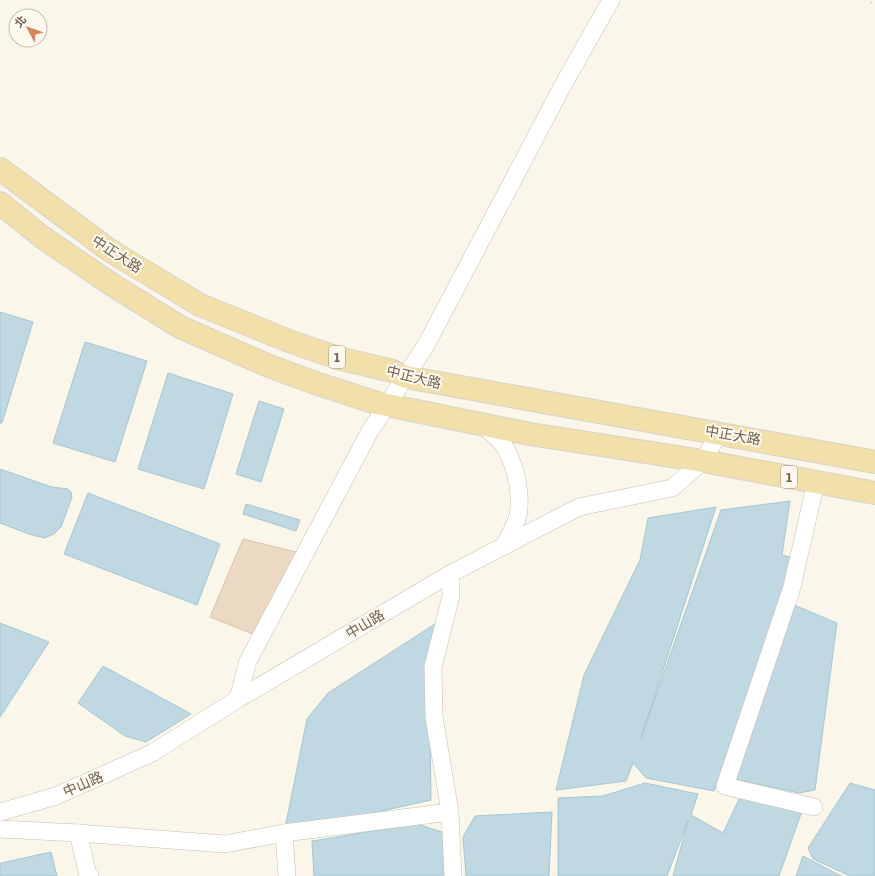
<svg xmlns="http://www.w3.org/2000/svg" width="875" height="876" font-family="'Asap Condensed','Noto Sans TC',sans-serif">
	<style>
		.water { fill: #bfd8e2; stroke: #a6c6d2 }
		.building { fill: #ecd9c3; stroke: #ddc2a6 }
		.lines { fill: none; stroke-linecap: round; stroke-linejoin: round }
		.minor-casing { stroke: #cbbfb0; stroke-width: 18 }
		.major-casing { stroke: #d8d2ce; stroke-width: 24 }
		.path { stroke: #d1bda6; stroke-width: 2.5; stroke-dasharray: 1 3; stroke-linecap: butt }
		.minor { stroke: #fff; stroke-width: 17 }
		.major { stroke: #f1e0a9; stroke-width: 22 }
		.labels { text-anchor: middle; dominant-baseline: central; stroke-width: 4; stroke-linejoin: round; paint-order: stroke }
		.shield { fill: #fdf9ef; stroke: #9c8e7f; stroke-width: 1 }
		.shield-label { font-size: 13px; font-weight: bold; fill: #72604f }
		.street-label { font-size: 14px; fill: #72604f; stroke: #fdf9ef }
	</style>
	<rect width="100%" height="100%" fill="#faf6e9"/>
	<g class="water">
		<polygon points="0,312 33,322 2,423 0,423"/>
		<polygon points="85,342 147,361 115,462 53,443"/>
		<polygon points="168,373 233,394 204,489 138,469"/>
		<polygon points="259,401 284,409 261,482 236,474"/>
		<polygon points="0,469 52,487 68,489 71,492 72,497 61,527 54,534 44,538 29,534 0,523"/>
		<polygon points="88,493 220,544 197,605 64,554"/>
		<polygon points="790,501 782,555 793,558 778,613 714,791 646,778 633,763 626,781 556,790 584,675 640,560 648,518 716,507 641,738 721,510"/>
		<polygon points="246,504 300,520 296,531 243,514"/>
		<polygon points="794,605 837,623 815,790 799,793 735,779"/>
		<polygon points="441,620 430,727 431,800 284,833 307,719 328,693"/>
		<polygon points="0,623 49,642 0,717"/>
		<polygon points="103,666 191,714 146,742 125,736 78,703"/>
		<polygon points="645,783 698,794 691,815 723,833 741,795 802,811 779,876 673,876 688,821 667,876 558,876 558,798 603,796"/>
		<polygon points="850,783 875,790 875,876 850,876 813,859 808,848"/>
		<polygon points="552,812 549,876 466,876 463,837 475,816"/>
		<polygon points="417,824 445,833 445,876 314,876 312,841"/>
		<polygon points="51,852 57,876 0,876 0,866 1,863"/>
		<polygon points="803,856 841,876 796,876"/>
	</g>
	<polygon class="building" points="243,539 304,554 263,638 210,617"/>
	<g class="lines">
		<g class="minor-casing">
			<g id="minor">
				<path d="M479 423C489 431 500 438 506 449 516 468 522 494 518 515 516 525 509 536 504 546"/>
				<polyline points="450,574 451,596 433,667 434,717 450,812 453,876"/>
				<polyline points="238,699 248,661 370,431 426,345 562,87 611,0"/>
				<polyline points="814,807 725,786 792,587 816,482"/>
				<polyline points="0,812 56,796 152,753 238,699 450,574 579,507 672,488 703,461 719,433"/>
				<polyline points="0,829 78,833 225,844 284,833 450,812"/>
				<polyline points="78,833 88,875 90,876"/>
				<polyline points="284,833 287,876"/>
			</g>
		</g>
		<g class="major-casing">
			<g id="major">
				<polyline points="0,169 109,250 200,305 289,341 338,358 392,371 406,377 875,462"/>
				<polyline points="0,203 42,237 111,284 180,327 269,366 318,384 377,403 530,434 703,461 875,493"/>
			</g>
		</g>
		<polyline class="path" points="871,3 873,0"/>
		<use href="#minor" class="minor"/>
		<use href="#major" class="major"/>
	</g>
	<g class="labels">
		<g class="shield">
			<rect x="329" y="346" width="16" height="22" rx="3"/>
			<rect x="781" y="466" width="16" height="22" rx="3"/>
		</g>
		<g class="shield-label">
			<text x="337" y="357">1</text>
			<text x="789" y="477">1</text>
		</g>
		<g class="street-label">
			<text transform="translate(117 254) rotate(33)">中正大路</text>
			<text transform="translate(414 377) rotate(14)">中正大路</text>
			<text transform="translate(733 435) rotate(10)">中正大路</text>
			<text transform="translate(365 624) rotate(-31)">中山路</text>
			<text transform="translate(83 784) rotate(-24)">中山路</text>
		</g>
	</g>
	<g transform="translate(28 28) rotate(311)"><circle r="19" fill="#fdf9ef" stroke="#c5bcaf"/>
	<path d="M0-3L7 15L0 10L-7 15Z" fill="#d6885c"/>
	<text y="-6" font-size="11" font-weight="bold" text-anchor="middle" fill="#72604f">北</text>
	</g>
</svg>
